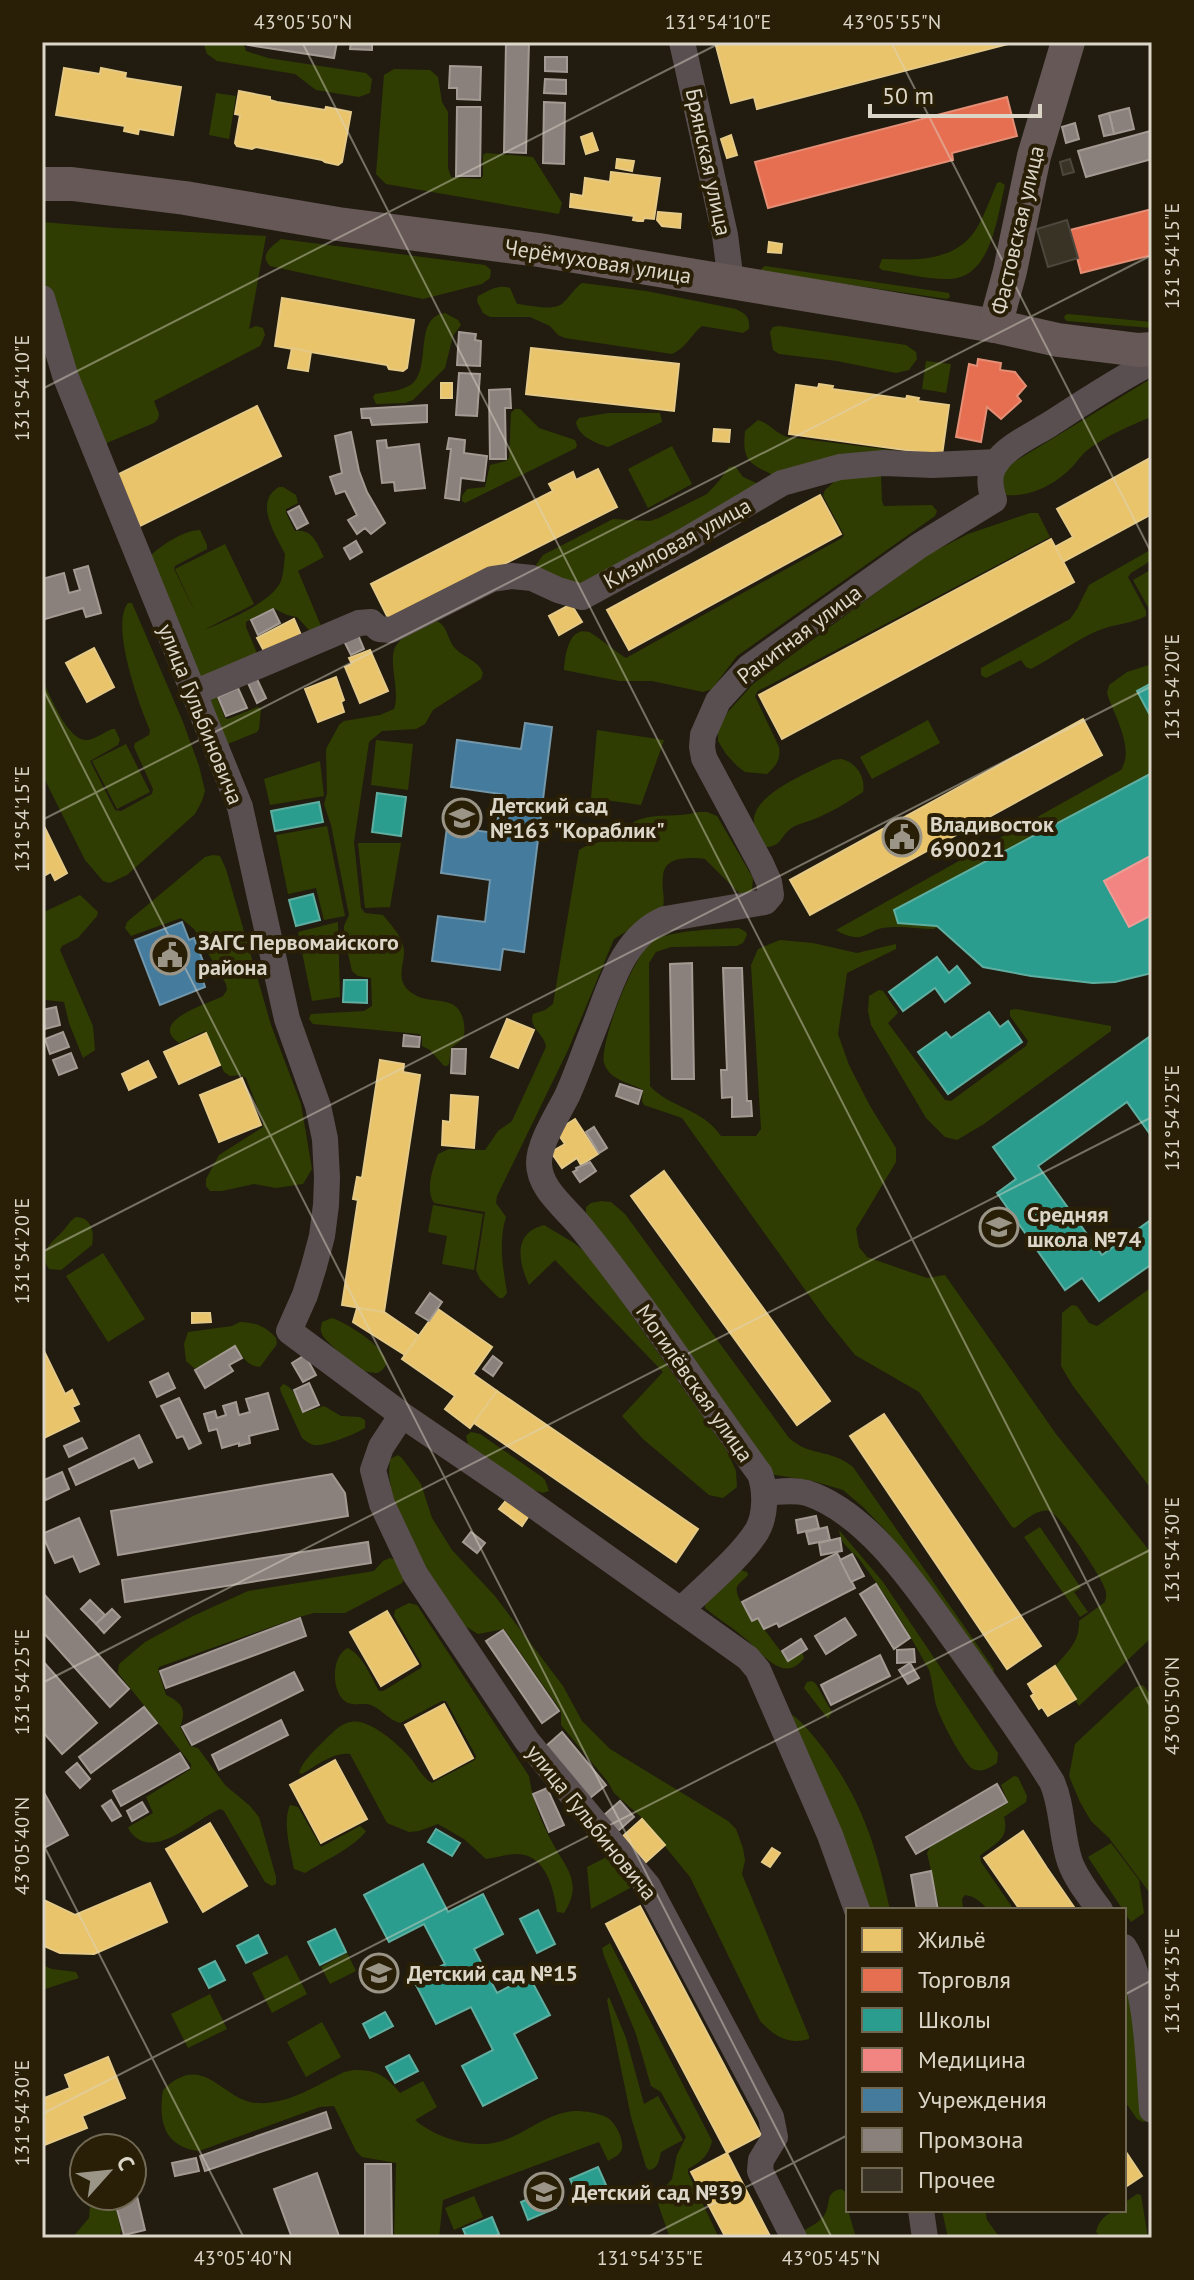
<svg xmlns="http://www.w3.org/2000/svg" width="1194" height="2280" font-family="'PT Sans',sans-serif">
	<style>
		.green { fill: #303d02 }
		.homes { fill: #e9c46a; stroke: #e5c986; stroke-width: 2 }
		.shops { fill: #e76f51; stroke: #e48e75; stroke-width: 2 }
		.schools { fill: #2a9d8f; stroke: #5faea0; stroke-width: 2 }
		.health { fill: #f28482; stroke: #eb9d97; stroke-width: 2 }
		.public { fill: #457b9d; stroke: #7296aa; stroke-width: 2 }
		.industry { fill: #8a817c; stroke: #a39a93; stroke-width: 2 }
		.building { fill: #393325; stroke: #4c473c; stroke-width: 2 }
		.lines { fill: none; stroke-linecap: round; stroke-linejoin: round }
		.minor { stroke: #5a4f50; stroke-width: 26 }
		.major { stroke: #655856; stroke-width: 34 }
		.ticks { fill: none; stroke: #dcd6c8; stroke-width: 2; stroke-opacity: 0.45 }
		.labels { text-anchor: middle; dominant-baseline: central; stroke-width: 8; stroke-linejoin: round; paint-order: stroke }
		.street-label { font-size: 22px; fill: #dcd6c8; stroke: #291f07 }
		.poi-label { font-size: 22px; font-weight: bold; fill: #dcd6c8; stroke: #291f07; text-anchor: start }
		.neatline { fill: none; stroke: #dcd6c8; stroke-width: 3 }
		.ticks-label { font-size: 20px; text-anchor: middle; fill: #dcd6c8 }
	</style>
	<rect width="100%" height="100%" fill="#211c0f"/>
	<g class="green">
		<polygon points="203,42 243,42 246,51 268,58 366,73 372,79 370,93 359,97 316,90 295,74 217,61 207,54"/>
		<polygon points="394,69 430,70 438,77 442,102 448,112 448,168 451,177 480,179 483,176 483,155 486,153 533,157 562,203 559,214 386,184 376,174 384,75"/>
		<polygon points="216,93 236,96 229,139 209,135"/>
		<path d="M1000 182 1005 185C997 216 992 277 950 279 928 280 904 273 882 270L879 267 882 259C913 260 950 262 972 235 983 221 990 199 997 183Z"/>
		<polygon points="42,222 114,228 266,236 249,329 256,326 263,328 265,335 260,346 154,401 159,414 158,419 154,423 102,445 66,369 42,271"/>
		<path d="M281 239 485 265 491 270 490 278 482 284 423 299 270 266C259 255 271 247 281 239Z"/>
		<polygon points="765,266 949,293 950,297 947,299 764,272 761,269"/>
		<path d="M582 283 646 291 736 309C746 314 750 317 749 329L743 333 702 326C689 337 688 346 672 354L565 338 558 335 550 326 530 317H490L483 313 477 301 478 296C489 291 497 284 510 288L517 304C530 305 553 312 563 303 570 296 574 289 582 283Z"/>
		<path d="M445 313 458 320 461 325 453 336 445 368 413 400 405 403 376 404 373 397 375 394C387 392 402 391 412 384 432 367 413 317 445 313Z"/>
		<polygon points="1068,314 1152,322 1152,328 1067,321 1064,318 1065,315"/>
		<polygon points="779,326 906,345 916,352 917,359 909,370 896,373 837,361 779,354 773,350 770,332 773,327"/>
		<polygon points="926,361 951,364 946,393 922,389"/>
		<path d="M1152 378V417C1130 425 1109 435 1090 448 1083 453 1079 459 1073 466 1056 484 1032 497 1006 495L1002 486 1003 472 1014 462Z"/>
		<polygon points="515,409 520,409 539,428 575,440 577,445 576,448 465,503 462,501 462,496 467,489 485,487 490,465 506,461 509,458 511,413"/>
		<path d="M608 413H660L662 422 608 447C595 443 578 436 576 422L579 418Z"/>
		<path d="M758 420C770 424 775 433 787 437L931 455 773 475C749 463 742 461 745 431Z"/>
		<polygon points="672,446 692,484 648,508 628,469"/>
		<polygon points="735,466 743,477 765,487 582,589 537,572 536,565 543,555 613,519 650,521 659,518 707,494 719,481 729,467"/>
		<path d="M844 473 881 476 882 501 884 506 932 505 937 511 935 516 737 656 712 689 703 692 652 681H619L564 670C565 657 568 626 589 632 594 634 619 654 626 658L842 538 844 535 823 496 825 490Z"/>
		<path d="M279 487H283L296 495 298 503 286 509V513L295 531C313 528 317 544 324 557L298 571 321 626 310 631 297 617 287 615 273 608 246 622V627L257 653 197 683 144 563C154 549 183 530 200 530L207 545V549L175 566 174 569 197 616 175 569 225 544 254 604 204 630C225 621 272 603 281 581 284 573 284 562 285 554 276 535 253 502 279 487Z"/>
		<path d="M1030 513H1038L1050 537 758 691 755 696 779 747C781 760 776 766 767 774L745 772 737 766 726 754 718 741V731L727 713 753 684 927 555 968 534Z"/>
		<path d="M1152 549V560L1131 573 1128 577 1146 611V616C1131 624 1113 624 1097 631 1074 641 1054 657 1031 669L1026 667 1021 660 986 678 981 675V668L1070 619 1077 609 1089 585Z"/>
		<polygon points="1152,569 1152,607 1149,609 1133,580"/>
		<path d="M128 603H132L183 722 199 766 205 791 202 801 195 814 127 875 110 883 103 881 85 860 42 774V679C50 695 68 743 88 740 95 739 105 732 112 729H115L120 740 118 745 90 761 115 810 121 811 152 794 153 789 134 747 135 743 149 735 150 730C139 705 110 625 128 603Z"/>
		<path d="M437 621C448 627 447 638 454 647 463 658 477 659 483 673L481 679 433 710 425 724 416 729 382 731 369 742 354 842 361 908 365 913 383 915C391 925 404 938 404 952 404 964 397 977 406 988 427 1011 459 988 464 1024 466 1040 462 1039 451 1048L449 1064 447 1066H444L430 1050 422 1046V1038L419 1034 313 1024 309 1019 311 1014 364 1011 372 1006 371 978 358 976 352 971 344 936V926L349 915 331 825 324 804 327 793 326 749 339 725 344 721 380 715 394 709C401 689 386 659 397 644 406 633 424 627 437 621Z"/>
		<path d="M1152 664V816L934 929C916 929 902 925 883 928 875 929 868 935 860 937 852 938 842 934 836 930L1121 770C1135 747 1114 716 1107 693L1109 685 1127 672Z"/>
		<polygon points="213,696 217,698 225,718 228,719 258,707 261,709 259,729 257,732 228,744 202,699"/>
		<polygon points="928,720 940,743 872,779 860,757"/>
		<polygon points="597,730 664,740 641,805 591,798"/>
		<polygon points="376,740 413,744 408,790 371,785"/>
		<polygon points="126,744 150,792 117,809 92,761"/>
		<path d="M841 759C856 762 866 777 863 792 848 802 830 813 812 820 804 823 796 824 789 830 779 839 781 847 764 847 761 840 755 831 754 824 750 794 811 772 833 760Z"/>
		<polygon points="320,761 324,796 270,805 264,779"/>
		<path d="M698 812H707L717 816 753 878 752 891 747 894 739 893 705 859C690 857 664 856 663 876 661 891 667 901 661 914L643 921 614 939 568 1050 497 1196 496 1203 506 1217C498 1243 503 1267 507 1293L503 1298H499L480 1279 476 1270 485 1212 434 1203C425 1189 433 1168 438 1154L449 1149 485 1150 498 1131 512 1121 546 1047C545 1034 528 1028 533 1014L545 1010 553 1004 579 850C591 842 607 842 620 834 627 829 632 821 641 819 659 813 679 818 698 812Z"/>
		<polygon points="327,826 345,916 324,920 316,888 288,894 276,835"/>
		<polygon points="358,843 401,843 390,907 365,908"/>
		<path d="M213 855 220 856 226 869 271 1025 301 1104 312 1169 303 1184 276 1188 254 1184 222 1191H210L206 1186V1179L219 1155 263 1127V1121L246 1078 241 1075 230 1076 224 1072 207 1033 205 1031 179 1043C147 1021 208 1004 223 996L227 990 226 984 194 929 181 918 131 936 125 928 127 922 205 857Z"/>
		<polygon points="80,895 98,912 97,916 78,938 62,946 60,950 93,1026 95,1050 83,1058 69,1023 64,1002 46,1000 42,992 42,913"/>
		<polygon points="338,922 340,997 312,1001 298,932"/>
		<path d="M739 928 746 932 747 935 743 943 737 946 671 947 656 952 649 963 650 1086C670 1108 702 1108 721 1136H756L761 1129 751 965 758 949 780 940 813 943 857 953 896 944V949L847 973 838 1034 849 1065 870 1106 896 1148V1162L856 1229 859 1247 867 1257 927 1278 945 1275 1056 1434 1152 1554V1637L1079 1706 1055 1666C1068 1652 1080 1641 1079 1621L1105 1602C1106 1597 1107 1594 1105 1589 1101 1576 1060 1514 1049 1511 1038 1508 1024 1521 1015 1528L1012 1527 919 1392 855 1355 826 1319 682 1118 644 1105 642 1101 643 1090C629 1082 610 1081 604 1063 599 1044 635 950 654 940 675 930 716 929 739 928Z"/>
		<polygon points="879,990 883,991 897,1011 898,1013 888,1023 945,1100 951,1101 1026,1046 1028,1041 1010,1016 1010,1010 1016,1009 1111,1026 1111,1031 984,1124 957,1140 945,1137 926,1118 871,1025 868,1011 869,996"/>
		<path d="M601 1201 611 1202 625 1214 789 1438C794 1442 801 1447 807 1449 826 1455 836 1454 853 1467L994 1669 993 1675 982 1668 888 1533 863 1507 843 1490 813 1481 769 1474 586 1223V1207L591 1203Z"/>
		<polygon points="433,1205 483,1214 474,1270 442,1264 447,1236 428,1232"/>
		<path d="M76 1217C91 1217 95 1232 92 1245L61 1270 49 1269C38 1252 51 1243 63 1231 67 1226 70 1221 76 1217Z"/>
		<path d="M544 1225 574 1243 590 1256 727 1451 736 1471 737 1487 723 1498 709 1495 643 1439 622 1416 663 1372 555 1260 529 1285C518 1261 513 1233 544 1225Z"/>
		<polygon points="103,1253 145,1319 108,1342 66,1276"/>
		<polygon points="1152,1287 1152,1490 1073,1386 1061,1366 1062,1313 1072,1305 1077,1306 1089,1323 1097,1326"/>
		<path d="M332 1318C345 1322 390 1349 386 1365 384 1369 380 1372 377 1373 374 1373 367 1372 364 1371 356 1367 325 1342 322 1334 320 1329 321 1328 322 1322Z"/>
		<path d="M240 1322C257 1323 265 1326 276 1338L277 1344 260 1367C246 1366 243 1356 235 1346L195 1369 186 1361 184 1344 188 1332 232 1326Z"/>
		<path d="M283 1384C295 1387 297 1403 303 1413L324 1406 341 1416 360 1417 365 1420V1428C356 1434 323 1447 314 1445 309 1444 306 1441 302 1438L281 1392 280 1388Z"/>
		<polygon points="471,1432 480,1434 542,1477 545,1480 549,1491 543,1493 531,1489 474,1450 468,1444 466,1436"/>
		<path d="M398 1455 402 1458 421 1484 432 1518 452 1550 494 1595 563 1686 582 1721 610 1749 728 1821 736 1829 743 1848 745 1860 742 1874 809 2036V2039C787 2045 775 2036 760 2021L690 1877 641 1817 614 1793 608 1782 561 1725V1711L504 1629 478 1634 460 1623 423 1577 392 1499 389 1473 390 1459Z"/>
		<polygon points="1040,1527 1081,1588 1074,1592 1088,1612 1080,1617 1024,1537"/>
		<path d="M839 1530 883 1582 998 1753 997 1763C989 1768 983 1773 973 1769 964 1765 941 1720 937 1708 933 1696 933 1682 929 1670 908 1631 886 1594 859 1559 850 1549 840 1544 839 1530Z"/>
		<path d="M390 1558 396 1560 404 1579 402 1583 345 1613H314L299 1617 159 1667 158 1670 166 1695C182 1703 187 1709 180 1727L190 1746 198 1748 225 1785 250 1806 259 1817 276 1877V1884L272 1886 265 1882 224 1811 220 1809C195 1819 150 1866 128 1828L130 1826 153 1813 146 1797 191 1769V1764L118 1673 119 1664 145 1642 193 1616 248 1591 374 1571 383 1561Z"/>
		<path d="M740 1570 747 1572 748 1575C745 1579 741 1581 738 1585 732 1593 747 1611 752 1621L758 1618 764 1629 788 1661 802 1652 804 1658C784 1685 762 1653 747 1640 734 1628 718 1619 705 1608V1603Z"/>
		<path d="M409 1603 417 1605 529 1776C532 1799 541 1821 552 1842 565 1867 584 1882 564 1913L557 1912C554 1890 546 1854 517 1854 507 1854 496 1858 486 1859L464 1839 438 1824 419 1831 409 1832 387 1823 350 1754C333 1752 316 1766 302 1774L299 1773C302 1761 316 1749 325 1740 332 1733 341 1723 351 1722 370 1718 400 1746 412 1760 418 1768 423 1778 432 1783L475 1760 476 1756 446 1701H442L400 1723C389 1720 383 1711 373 1706 365 1702 356 1706 348 1703 331 1696 330 1656 348 1648 363 1656 371 1677 379 1691H383L421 1668 422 1665 394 1616 395 1610Z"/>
		<polygon points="812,1681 816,1684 832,1712 828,1719 804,1688 807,1682"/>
		<polygon points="1143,1685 1152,1697 1152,1896 1109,1838 1091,1821 1080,1802 1069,1776 1075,1744 1136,1687"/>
		<path d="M788 1712C800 1719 810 1732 819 1743 861 1797 876 1845 890 1910H865Z"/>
		<path d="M1014 1776 1018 1777 1027 1796 1026 1802 1004 1817C1010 1839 995 1843 980 1856L981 1862 1014 1910H988C982 1903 975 1896 965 1895L962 1899 963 1910H940L927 1853 930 1847 1008 1803 1001 1785Z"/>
		<path d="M290 1805 298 1807 321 1847 360 1826 366 1831C355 1847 322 1862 305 1873L294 1869C291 1851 282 1823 290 1805Z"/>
		<polygon points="1111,1843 1139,1880 1144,1913 1131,1922 1088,1857"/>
		<polygon points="607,1857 632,1887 591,1909 587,1867"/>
		<path d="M610 1943 712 2141C709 2155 701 2162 688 2169V2173L719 2238H670L658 2204 660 2193 672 2179 677 2155 686 2137 661 2092 651 2086 636 2034 604 1956 602 1948Z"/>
		<polygon points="347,1953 356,1971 330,1984 321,1967"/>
		<polygon points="287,1955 307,1994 272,2013 252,1973"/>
		<polygon points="42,1965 52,1969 76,1972 79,1978 42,1990"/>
		<polygon points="1124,1988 1128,1990 1147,2121 1143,2122 1137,2119 1124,2100"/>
		<polygon points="210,1994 227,2029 188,2048 171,2014"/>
		<path d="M609 1997 626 2038 644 2104 658 2096 683 2140 661 2152C659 2160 658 2169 649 2170L646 2167 631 2117 607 2000Z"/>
		<polygon points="322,2022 341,2057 306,2077 287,2042"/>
		<path d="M354 2070C377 2070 385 2075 400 2093L423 2081 437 2107 415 2120C436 2138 474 2150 502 2141 527 2133 548 2112 576 2111 585 2111 598 2113 606 2117 615 2121 624 2139 622 2149 620 2155 613 2158 608 2161L599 2142 443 2200 439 2238H394L396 2163 362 2157 356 2151 334 2106 320 2107 199 2151C164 2147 158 2121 163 2090 204 2049 223 2102 257 2103 288 2105 317 2085 344 2072Z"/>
		<path d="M841 2189 846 2192 848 2210 856 2238H803V2231C811 2226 821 2222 825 2214 831 2203 825 2192 841 2189Z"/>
		<path d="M1137 2194 1141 2195 1148 2238H1101L1096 2232C1099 2218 1110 2210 1124 2210V2203Z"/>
		<polygon points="91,2196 113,2196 121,2231 119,2237 72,2238 89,2218"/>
		<polygon points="474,2196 483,2217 454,2230 445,2208"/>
		<polygon points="942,2210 985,2210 987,2220 1000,2238 948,2238"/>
	</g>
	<g class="homes">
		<polygon points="715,42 1012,42 1012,43 757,109 754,97 731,103"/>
		<polygon points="64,68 100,74 101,68 126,73 125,78 181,87 173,135 139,129 138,134 124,131 125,126 56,115"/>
		<polygon points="239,91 270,97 270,100 277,102 325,110 326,107 351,112 342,162 338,165 325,162 322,160 256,147 252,149 237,146 235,143 240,115 235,114"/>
		<polygon points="592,133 598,150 586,154 581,137"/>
		<polygon points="731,135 737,155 727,158 721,139"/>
		<polygon points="617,159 634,161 632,171 616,168"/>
		<polygon points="611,172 660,178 654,219 644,218 643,221 638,221 633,220 634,216 570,207 571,194 583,196 585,178 610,182"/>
		<polygon points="658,212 681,214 680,228 662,226 657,220"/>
		<polygon points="769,242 782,244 781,253 768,252"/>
		<polygon points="282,298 414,320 407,368 403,371 389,369 387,365 275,346"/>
		<polygon points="292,348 311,352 308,371 288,368"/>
		<polygon points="531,348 679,364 674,411 526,394"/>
		<rect x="441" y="383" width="11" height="15"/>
		<polygon points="819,384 833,386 832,389 906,399 907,396 919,398 918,401 949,405 942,455 789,434 796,385 818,388"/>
		<polygon points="257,406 281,456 140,526 115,476"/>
		<polygon points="714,429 730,430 729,442 713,441"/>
		<polygon points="1152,457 1152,514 1063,562 1055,547 1073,537 1057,509"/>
		<polygon points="598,469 617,507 390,622 371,584 553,491 549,484 573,472 576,480"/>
		<polygon points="820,495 841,534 629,650 607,610"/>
		<polygon points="1051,539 1074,582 782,739 759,695"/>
		<polygon points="571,604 582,622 559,635 549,616"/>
		<polygon points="294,619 301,635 265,653 257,638"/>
		<polygon points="94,648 114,687 87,702 66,663"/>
		<polygon points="370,650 388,691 360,703 345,667 352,664 349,658"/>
		<polygon points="336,677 344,700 341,702 344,712 318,722 305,689"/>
		<polygon points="1083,719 1102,755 810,915 790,880"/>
		<polygon points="42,822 67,873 55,880 51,872 42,877"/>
		<polygon points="1066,885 1079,911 1019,944 1017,940 1003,948 991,926"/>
		<polygon points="507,1019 534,1030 518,1068 491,1057"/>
		<polygon points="206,1033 220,1065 179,1084 164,1052"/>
		<polygon points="380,1060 404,1064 403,1072 420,1075 384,1312 342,1305 358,1200 353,1199 357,1177 362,1178"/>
		<polygon points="148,1061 156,1077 129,1090 122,1074"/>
		<polygon points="242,1078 261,1125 219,1142 200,1095"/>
		<polygon points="451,1095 478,1097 474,1148 442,1145 443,1121 450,1122"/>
		<polygon points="575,1119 598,1154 581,1165 577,1158 562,1168 551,1152 565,1144 556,1131"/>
		<polygon points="664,1171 830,1401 797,1425 631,1196"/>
		<polygon points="357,1308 384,1312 419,1336 405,1355 353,1322"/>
		<polygon points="438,1309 492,1347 473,1374 497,1391 470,1428 445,1409 455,1396 402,1359"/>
		<polygon points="192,1313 210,1313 211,1322 192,1323"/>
		<polygon points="42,1347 65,1394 72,1390 79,1404 72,1407 79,1421 42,1439"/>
		<polygon points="497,1391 698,1529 676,1562 474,1423"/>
		<polygon points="884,1414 1041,1646 1007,1669 850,1436"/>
		<polygon points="508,1498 530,1514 522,1526 499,1509"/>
		<polygon points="387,1611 418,1664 381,1686 350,1632"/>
		<polygon points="1055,1666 1076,1699 1048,1716 1042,1707 1039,1709 1031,1696 1034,1694 1028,1684"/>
		<polygon points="444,1704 473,1758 434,1779 405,1725"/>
		<polygon points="335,1760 367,1819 321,1843 290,1785"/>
		<polygon points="642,1819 665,1845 646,1862 638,1853 634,1856 625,1846 629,1843 623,1836"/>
		<polygon points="210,1823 247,1886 203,1912 166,1849"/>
		<polygon points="1023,1831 1047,1868 1076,1910 1020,1910 984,1858"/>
		<polygon points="772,1848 780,1853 770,1867 762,1862"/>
		<polygon points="150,1883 167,1922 94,1954 60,1953 42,1945 42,1899 75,1915"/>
		<polygon points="640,1906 761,2135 727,2153 606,1924"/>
		<polygon points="108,2057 125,2098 82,2116 87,2128 42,2146 42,2099 70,2088 65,2075"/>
		<polygon points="1124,2149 1142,2176 1124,2188"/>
		<polygon points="727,2153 745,2188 771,2238 726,2238 691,2172"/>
	</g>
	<g class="shops">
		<polygon points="1007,97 1017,136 952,153 953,160 768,208 755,162"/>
		<polygon points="1152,209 1152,255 1081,273 1070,230"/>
		<polygon points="978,359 1001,363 1000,370 1015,372 1026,386 1017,396 1021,401 1001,419 987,407 981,442 956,437 969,364 977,366"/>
	</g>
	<g class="schools">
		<polygon points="1152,683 1152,719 1137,691"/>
		<polygon points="1152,773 1152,973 1115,982 1093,983 1031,976 983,967 937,926 898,923 894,910"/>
		<polygon points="377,793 406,797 401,836 372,832"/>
		<polygon points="319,802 323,822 275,831 271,811"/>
		<polygon points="313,894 320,920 296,926 289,900"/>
		<polygon points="937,957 949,973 957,966 970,983 945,1002 935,988 903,1011 889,992"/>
		<polygon points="344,980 367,980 367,1003 343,1002"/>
		<polygon points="989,1012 1000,1027 1008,1021 1022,1042 948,1094 918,1052 946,1032 951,1038"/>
		<polygon points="1152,1035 1152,1137 1127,1102 1038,1166 1102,1255 1152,1219 1152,1264 1099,1301 1082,1278 1065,1290 997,1193 1016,1179 993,1147"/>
		<polygon points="436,1829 460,1843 452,1856 428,1842"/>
		<polygon points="423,1864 448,1912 483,1894 503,1934 474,1949 497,1993 529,1976 550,2015 514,2034 537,2078 483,2106 462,2066 493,2050 471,2007 436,2024 414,1981 445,1964 424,1924 389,1942 364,1895"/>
		<polygon points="538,1910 555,1944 537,1953 520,1919"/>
		<polygon points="335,1929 346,1952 320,1965 308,1942"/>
		<polygon points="258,1935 267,1953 246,1963 237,1946"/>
		<polygon points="215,1961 225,1980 209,1988 199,1969"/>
		<polygon points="385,2012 393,2026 370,2038 363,2024"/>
		<polygon points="409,2055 418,2071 395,2083 386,2067"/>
		<polygon points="598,2167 606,2185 578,2197 570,2179"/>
		<polygon points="549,2190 556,2208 528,2220 521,2202"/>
		<polygon points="492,2217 499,2234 491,2238 467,2238 463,2229"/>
	</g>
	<polygon class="health" points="1152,855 1152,915 1129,927 1104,881"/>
	<g class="public">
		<polygon points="525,723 552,727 524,952 503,949 500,970 432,961 438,916 485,922 490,880 441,873 447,827 496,833 501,794 451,787 457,740 521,749"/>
		<polygon points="182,922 189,940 194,938 206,969 200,972 205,987 160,1005 135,940"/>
	</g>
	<g class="industry">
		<polygon points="248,42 337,42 334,58 248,45"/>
		<polygon points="351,42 372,42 372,50 350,49"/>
		<polygon points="506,42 529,42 526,153 504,152"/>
		<polygon points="545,57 567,57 567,72 545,71"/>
		<polygon points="450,66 481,67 480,100 457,99 457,88 449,88"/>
		<polygon points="545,79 566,80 566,94 544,93"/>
		<polygon points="544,102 565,103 564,164 543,163"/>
		<polygon points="457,107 481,107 480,176 456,176"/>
		<polygon points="1129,108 1134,129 1114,134 1109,113"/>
		<polygon points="1109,113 1114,134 1104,136 1099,116"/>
		<polygon points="1075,123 1079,139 1066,143 1062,127"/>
		<polygon points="1150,131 1152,159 1086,177 1078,151"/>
		<polygon points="459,332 476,334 475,340 481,341 480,366 457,365"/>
		<polygon points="459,373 480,374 477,416 456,415"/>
		<polygon points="510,389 511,408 505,408 506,459 490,459 489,390"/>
		<polygon points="427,405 427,422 372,425 370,418 362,418 361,409"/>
		<polygon points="351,432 359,471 367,492 385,523 371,534 365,528 357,534 348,520 357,515 345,491 336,494 330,477 342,473 335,436"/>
		<polygon points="449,438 465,440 464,453 487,456 484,481 461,478 459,500 445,498 451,449 447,449"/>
		<polygon points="386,440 387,448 419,444 425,488 395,491 394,482 382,483 377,441"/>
		<polygon points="299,506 308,523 297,529 288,512"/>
		<polygon points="356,541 362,552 350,559 344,548"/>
		<polygon points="88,566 101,613 86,617 83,608 42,620 42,579 64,573 69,593 80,590 74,570"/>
		<polygon points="273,609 280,623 258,635 251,620"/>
		<polygon points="358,635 364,649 351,655 344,641"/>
		<polygon points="257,679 266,698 257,703 248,683"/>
		<polygon points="238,688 247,708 226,716 218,697"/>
		<polygon points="692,963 694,1079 672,1079 670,964"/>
		<polygon points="723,968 742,968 747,1101 751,1101 752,1116 732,1117 732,1097 722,1098 721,1070 727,1070"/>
		<polygon points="56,1007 60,1025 45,1029 42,1010"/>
		<polygon points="63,1032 69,1047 50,1054 45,1039"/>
		<polygon points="404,1035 420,1037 419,1047 403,1046"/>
		<polygon points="452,1049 466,1049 465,1074 451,1073"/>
		<polygon points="71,1053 77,1068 59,1075 53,1060"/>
		<polygon points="620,1084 642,1091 638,1104 616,1096"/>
		<polygon points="594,1127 607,1148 599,1153 586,1132"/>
		<polygon points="590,1162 596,1171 580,1182 573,1172 577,1170 576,1168"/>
		<polygon points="430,1293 442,1302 429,1321 416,1313"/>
		<polygon points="235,1346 242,1358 229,1365 233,1371 205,1388 195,1370"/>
		<polygon points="305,1355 316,1375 303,1382 292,1363"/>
		<polygon points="493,1356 502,1363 493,1376 483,1369"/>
		<polygon points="168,1373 175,1388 157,1397 150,1382"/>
		<polygon points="309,1383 319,1405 303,1412 294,1390"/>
		<polygon points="268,1393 278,1429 249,1436 250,1443 239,1446 239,1443 222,1448 217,1429 209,1431 204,1414 215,1411 217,1418 226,1415 223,1406 236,1402 239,1415 250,1412 246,1399"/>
		<polygon points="179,1398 201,1443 189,1449 183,1436 177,1438 161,1406"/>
		<polygon points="139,1435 152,1462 139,1468 134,1458 76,1485 69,1469"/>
		<polygon points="82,1438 87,1448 69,1457 64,1446"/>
		<polygon points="62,1472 69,1489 46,1500 42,1491 42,1481"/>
		<polygon points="332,1474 345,1493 348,1516 118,1555 111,1511"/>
		<polygon points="816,1516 819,1528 798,1533 796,1520"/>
		<polygon points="79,1518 99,1564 80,1572 73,1556 55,1563 42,1534"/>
		<polygon points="827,1527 830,1540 809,1544 806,1532"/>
		<polygon points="471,1532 485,1543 477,1553 463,1542"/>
		<polygon points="840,1538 842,1551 821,1555 819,1543"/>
		<polygon points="368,1542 371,1563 125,1602 122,1580"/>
		<polygon points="837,1553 855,1588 779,1627 777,1623 764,1629 758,1618 752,1621 742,1602"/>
		<polygon points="852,1554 864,1576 851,1582 840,1560"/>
		<polygon points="876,1584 910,1638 894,1649 860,1594"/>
		<polygon points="42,1592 129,1689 110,1707 42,1631"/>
		<polygon points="90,1600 105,1615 96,1624 81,1609"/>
		<polygon points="112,1609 120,1617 104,1633 96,1624"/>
		<polygon points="300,1618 306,1636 166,1688 160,1671"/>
		<polygon points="845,1618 856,1635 826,1654 815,1636"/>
		<polygon points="503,1630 559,1711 542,1723 486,1641"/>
		<polygon points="801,1639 807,1649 788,1661 782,1651"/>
		<polygon points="914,1649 915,1662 897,1663 897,1650"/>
		<polygon points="880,1655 890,1676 831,1705 821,1685"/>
		<polygon points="42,1660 97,1723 62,1754 42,1731"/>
		<polygon points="910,1663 919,1678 908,1684 899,1670"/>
		<polygon points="294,1672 303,1690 192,1745 182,1727"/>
		<polygon points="144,1707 157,1723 91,1773 79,1757"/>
		<polygon points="281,1720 288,1735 219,1770 212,1755"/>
		<polygon points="562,1732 606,1785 590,1798 546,1746"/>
		<polygon points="180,1753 189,1768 121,1806 113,1791"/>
		<polygon points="77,1763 90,1779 80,1788 66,1772"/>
		<polygon points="997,1784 1007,1802 916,1854 906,1837"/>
		<polygon points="547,1788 564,1825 549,1832 533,1794"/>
		<polygon points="42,1789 68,1835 46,1847 42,1841"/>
		<polygon points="111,1800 121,1816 112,1821 102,1806"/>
		<polygon points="620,1801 634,1817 618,1831 604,1815"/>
		<polygon points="142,1802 148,1812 132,1821 127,1811"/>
		<polygon points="931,1871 938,1910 917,1910 911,1875"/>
		<polygon points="326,2112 331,2128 205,2171 200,2156"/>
		<polygon points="196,2158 199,2171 175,2176 172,2163"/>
		<polygon points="365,2164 391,2164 392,2238 365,2238"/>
		<polygon points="317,2173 339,2236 333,2238 292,2238 274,2189"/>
		<polygon points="136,2192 145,2230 124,2235 114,2198 132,2196 132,2193"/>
	</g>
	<g class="building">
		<polygon points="1070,159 1074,172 1063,175 1060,162"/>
		<polygon points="1067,220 1078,258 1048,267 1037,229"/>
	</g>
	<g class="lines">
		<g class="minor">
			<polyline points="682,42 725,235 731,282"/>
			<polyline points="42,298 65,375 240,807 287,1019 318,1106 325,1139 327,1178 326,1205 322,1236 314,1266 305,1295 289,1331 402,1415 505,1485 748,1658 758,1670 830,1835 857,1910"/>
			<polyline points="194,693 359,623 371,622 379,629 391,630 492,579 512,576 532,578 558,590 582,597 683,542 782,483 840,467 884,463 933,465 997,462"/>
			<polyline points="402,1415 381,1447 373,1470 382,1504 415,1574 527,1741 648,1886 771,2117 775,2137 761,2160 760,2171 794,2238"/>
			<path d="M764 1493C778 1492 793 1489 807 1493 871 1514 921 1594 959 1646 991 1691 1023 1735 1052 1782 1063 1807 1061 1836 1070 1862 1076 1879 1089 1895 1100 1910"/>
			<path d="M681 1610C704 1587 740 1558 757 1531 766 1515 766 1491 760 1474 700 1392 645 1306 581 1227 566 1208 539 1189 539 1163 539 1143 558 1114 567 1096 577 1074 585 1050 594 1028 610 988 622 937 665 919L765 902 771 895 769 882 761 864 704 758 702 747 703 735 718 701 749 667 919 546 994 500C990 487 988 476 995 464 1007 446 1033 435 1050 424 1084 402 1117 380 1152 362"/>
			<path d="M1124 1947C1147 1982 1149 2067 1152 2110"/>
			<polyline points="921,2210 925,2238"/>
		</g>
		<g class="major">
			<polyline points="42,184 72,184 185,198 338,224 539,250 995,326 1058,340 1139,350 1152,349"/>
			<polyline points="995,326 1010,271 1034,156 1068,42"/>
		</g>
	</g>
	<path class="ticks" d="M302 42 1152 1710M891 42 1152 554M42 389 722 42M42 687 832 2238M42 820 1152 255M42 1252 1152 686M42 1683 1152 1117M42 1842 244 2238M1124 1995 1152 1980M42 2114 1152 1549M646 2238 848 2135"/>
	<defs>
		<g id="school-ring" transform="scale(2)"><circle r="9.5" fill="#291f07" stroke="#9b9587" stroke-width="1.5"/><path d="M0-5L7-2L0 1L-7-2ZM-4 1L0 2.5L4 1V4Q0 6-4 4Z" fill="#9b9587"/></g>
		<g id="civic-ring" transform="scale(2)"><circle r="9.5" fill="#291f07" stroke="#9b9587" stroke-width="1.5"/><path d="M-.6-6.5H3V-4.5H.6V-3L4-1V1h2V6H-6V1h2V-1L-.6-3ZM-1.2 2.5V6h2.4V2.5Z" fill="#9b9587"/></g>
	</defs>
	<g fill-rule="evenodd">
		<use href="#school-ring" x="462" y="818"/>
		<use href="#civic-ring" x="902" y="837"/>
		<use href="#civic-ring" x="170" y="955"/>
		<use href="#school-ring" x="999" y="1227"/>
		<use href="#school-ring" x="379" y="1973"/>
		<use href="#school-ring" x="544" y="2192"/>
	</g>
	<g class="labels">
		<g class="street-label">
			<text transform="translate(709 162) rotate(78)">Брянская улица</text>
			<text transform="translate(1017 230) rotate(-77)">Фастовская улица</text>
			<text transform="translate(598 261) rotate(9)">Черёмуховая улица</text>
			<text transform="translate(677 543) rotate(-29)">Кизиловая улица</text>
			<text transform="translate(799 634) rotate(-37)">Ракитная улица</text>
			<text transform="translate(201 714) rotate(68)">улица Гульбиновича</text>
			<text transform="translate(695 1383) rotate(55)">Могилёвская улица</text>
			<text transform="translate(592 1822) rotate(51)">улица Гульбиновича</text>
		</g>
		<g class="poi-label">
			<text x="490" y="805">Детский сад<tspan x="490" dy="25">№163 "Кораблик"</tspan></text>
			<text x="930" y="824">Владивосток<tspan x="930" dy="25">690021</tspan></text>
			<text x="198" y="942">ЗАГС Первомайского<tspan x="198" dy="25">района</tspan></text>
			<text x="1027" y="1214">Средняя<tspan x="1027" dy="25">школа №74</tspan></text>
			<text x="407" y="1973">Детский сад №15</text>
			<text x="572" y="2192">Детский сад №39</text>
		</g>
	</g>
	<rect width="1194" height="2280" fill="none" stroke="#291f07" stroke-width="88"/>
	<rect x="846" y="1908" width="280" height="304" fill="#291f07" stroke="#716854" stroke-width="2"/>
	<rect x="862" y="1928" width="40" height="24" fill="#e9c46a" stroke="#716854" stroke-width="2"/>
	<text x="918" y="1948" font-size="24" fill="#dcd6c8">Жильё</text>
	<rect x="862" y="1968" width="40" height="24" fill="#e76f51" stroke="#716854" stroke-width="2"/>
	<text x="918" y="1988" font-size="24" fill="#dcd6c8">Торговля</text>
	<rect x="862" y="2008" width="40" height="24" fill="#2a9d8f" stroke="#716854" stroke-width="2"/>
	<text x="918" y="2028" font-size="24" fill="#dcd6c8">Школы</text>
	<rect x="862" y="2048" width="40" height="24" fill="#f28482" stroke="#716854" stroke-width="2"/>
	<text x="918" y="2068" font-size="24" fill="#dcd6c8">Медицина</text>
	<rect x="862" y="2088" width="40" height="24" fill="#457b9d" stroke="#716854" stroke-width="2"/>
	<text x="918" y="2108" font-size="24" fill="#dcd6c8">Учреждения</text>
	<rect x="862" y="2128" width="40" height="24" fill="#8a817c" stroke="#716854" stroke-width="2"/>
	<text x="918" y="2148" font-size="24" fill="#dcd6c8">Промзона</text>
	<rect x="862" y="2168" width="40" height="24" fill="#393325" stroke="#716854" stroke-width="2"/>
	<text x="918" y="2188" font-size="24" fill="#dcd6c8">Прочее</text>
	<g transform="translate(108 2172) rotate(63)"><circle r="38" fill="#291f07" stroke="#716854" stroke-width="2"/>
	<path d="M0-6L14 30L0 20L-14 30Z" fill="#9b9587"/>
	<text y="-12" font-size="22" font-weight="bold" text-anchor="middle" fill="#dcd6c8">С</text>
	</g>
	<path d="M870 104v12h170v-12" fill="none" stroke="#dcd6c8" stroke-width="4"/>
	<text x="882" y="104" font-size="24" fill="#dcd6c8" stroke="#291f07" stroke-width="6" paint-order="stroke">50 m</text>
	<rect x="44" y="44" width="1106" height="2192" class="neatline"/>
	<g class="ticks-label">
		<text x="303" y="29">43°05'50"N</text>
		<text x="718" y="29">131°54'10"E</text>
		<text x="892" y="29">43°05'55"N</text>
		<text transform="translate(1172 256) rotate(-90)" y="7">131°54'15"E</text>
		<text transform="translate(22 388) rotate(-90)" y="7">131°54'10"E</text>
		<text transform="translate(1172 687) rotate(-90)" y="7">131°54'20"E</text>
		<text transform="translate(22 819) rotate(-90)" y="7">131°54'15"E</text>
		<text transform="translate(1172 1118) rotate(-90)" y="7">131°54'25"E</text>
		<text transform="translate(22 1251) rotate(-90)" y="7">131°54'20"E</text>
		<text transform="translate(1172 1550) rotate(-90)" y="7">131°54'30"E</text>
		<text transform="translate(22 1682) rotate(-90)" y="7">131°54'25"E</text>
		<text transform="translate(1172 1706) rotate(-90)" y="7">43°05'50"N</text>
		<text transform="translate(22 1846) rotate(-90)" y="7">43°05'40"N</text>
		<text transform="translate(1172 1981) rotate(-90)" y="7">131°54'35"E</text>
		<text transform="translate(22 2113) rotate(-90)" y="7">131°54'30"E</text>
		<text x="243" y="2265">43°05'40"N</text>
		<text x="650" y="2265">131°54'35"E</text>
		<text x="831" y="2265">43°05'45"N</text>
	</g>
</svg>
